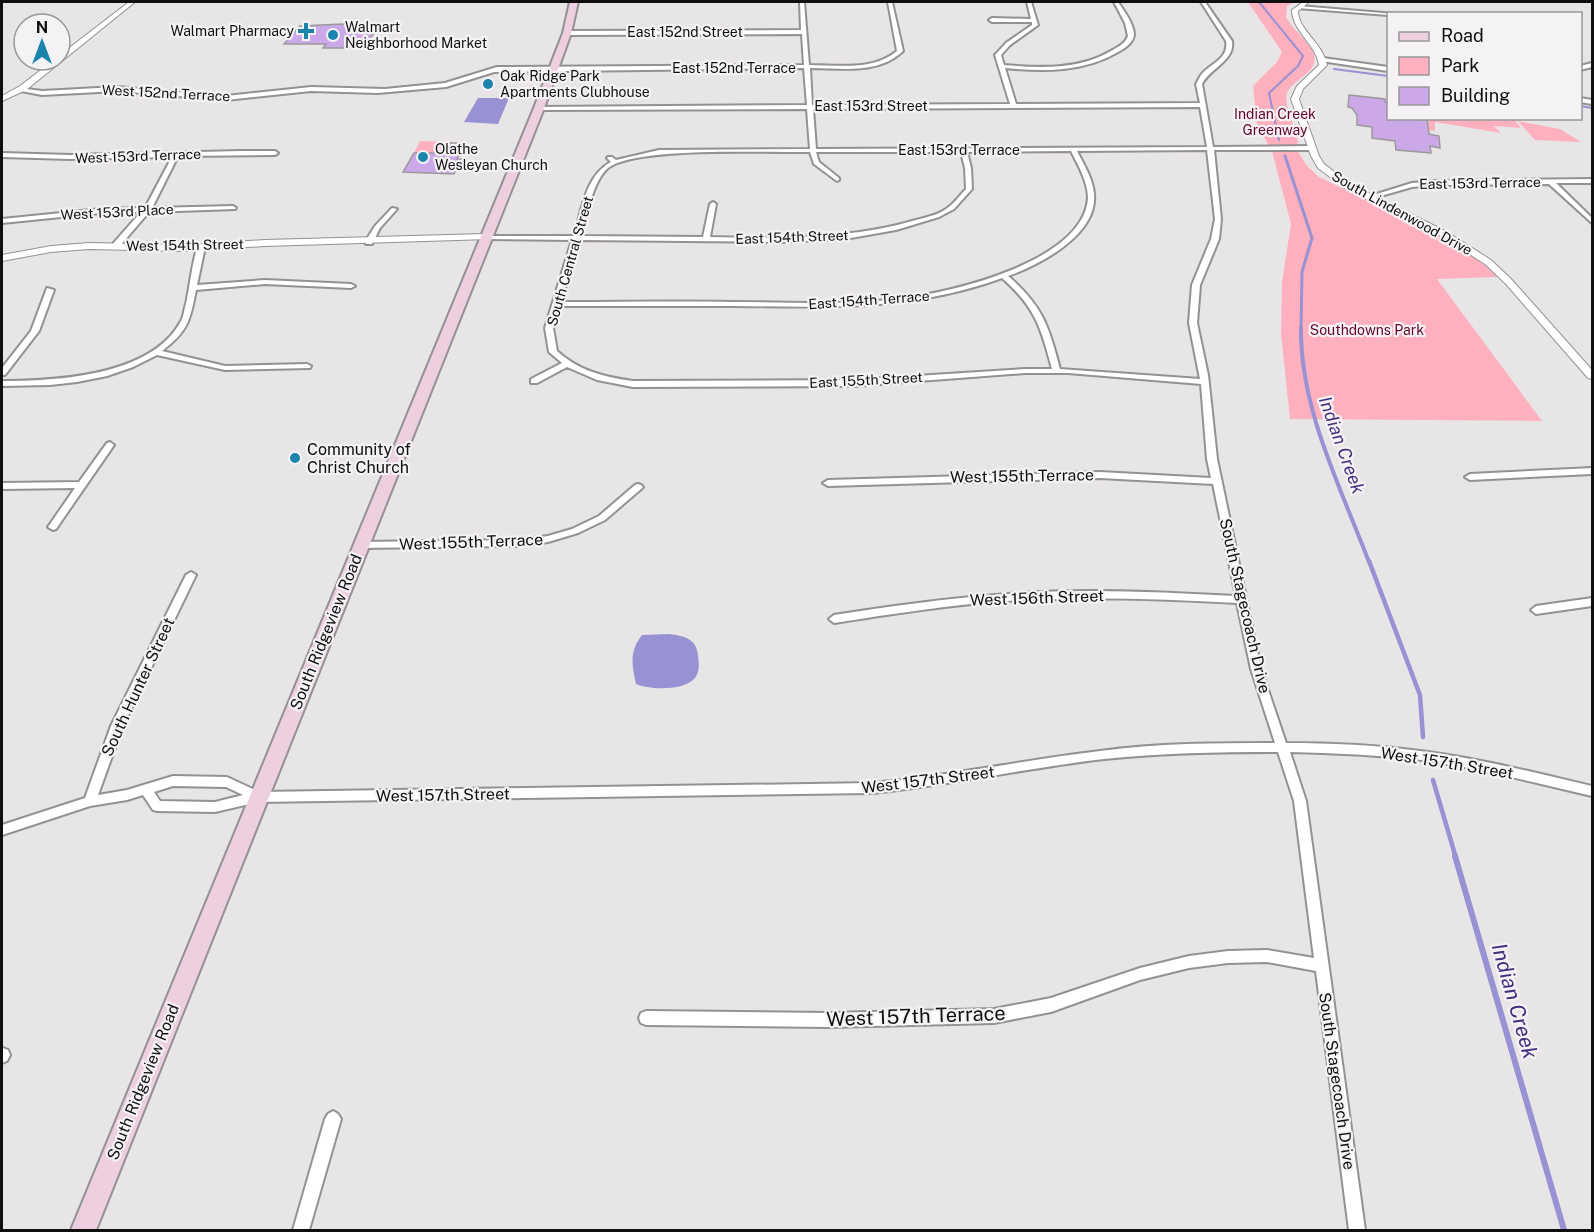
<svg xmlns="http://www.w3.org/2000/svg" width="1594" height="1232" font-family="'Public Sans',sans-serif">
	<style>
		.green { fill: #ffb0be }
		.water { fill: #9891d3 }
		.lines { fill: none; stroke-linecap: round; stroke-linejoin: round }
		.stream-far4 { stroke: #9891d3; stroke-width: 2 }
		.stream-far3 { stroke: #9891d3; stroke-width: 3 }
		.stream-far2 { stroke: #9891d3; stroke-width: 4 }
		.stream-far1 { stroke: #9891d3; stroke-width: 4.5 }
		.stream { stroke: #9891d3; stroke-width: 6 }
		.building { fill: #cba9e9; stroke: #9a999c; stroke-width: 1.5 }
		.minor-casing { stroke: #939193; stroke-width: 4 }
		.tertiary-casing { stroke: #939193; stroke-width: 2 }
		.secondary-casing { stroke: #939193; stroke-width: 4 }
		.minor { fill: #fff; fill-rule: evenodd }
		.tertiary { fill: #fff; fill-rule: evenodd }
		.secondary { fill: #edcfe0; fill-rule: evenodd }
		.poi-dot { fill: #1b84ad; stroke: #f5f2f5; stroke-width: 2 }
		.labels { text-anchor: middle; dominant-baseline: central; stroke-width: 4.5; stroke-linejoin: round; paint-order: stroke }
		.far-poi-label { font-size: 14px; fill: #100f10; stroke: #f5f2f5; text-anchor: start }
		.far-street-label { font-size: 14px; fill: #100f10; stroke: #f5f2f5 }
		.far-park-label { font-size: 14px; fill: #640329; stroke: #f5f2f5 }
		.poi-label { font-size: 16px; fill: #100f10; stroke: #f5f2f5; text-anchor: start }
		.street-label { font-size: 16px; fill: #100f10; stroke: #f5f2f5 }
		.water-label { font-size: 18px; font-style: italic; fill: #402f7d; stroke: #f5f2f5 }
		.near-street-label { font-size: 20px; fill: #100f10; stroke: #f5f2f5 }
		.near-water-label { font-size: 21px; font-style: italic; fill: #402f7d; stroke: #f5f2f5 }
	</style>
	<rect width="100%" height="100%" fill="#e8e5e7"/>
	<g class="green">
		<path d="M1248 2H1295L1287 6 1286 17C1292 29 1312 44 1314 56 1318 73 1293 79 1287 93 1283 103 1297 130 1298 143L1294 145 1307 166 1319 177 1440 235 1482 263 1497 277 1437 279 1542 421 1290 419 1281 334 1282 282 1291 224 1272 151 1257 125 1253 86 1277 62 1282 52Z"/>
		<polygon points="1428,118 1514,119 1521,128 1494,126 1501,133 1435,122 1435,131 1428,130"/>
		<polygon points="1518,121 1560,129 1581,142 1535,140"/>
		<polygon points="420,141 452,142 453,143 442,159 435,153 414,153"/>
	</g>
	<g class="water">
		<polygon points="478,98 509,98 498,124 464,122"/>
		<path d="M669 634C685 636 697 639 698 656 699 664 700 671 695 678 684 691 650 690 636 684 632 664 629 652 642 635Z"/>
	</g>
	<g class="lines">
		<g class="stream-far4">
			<polyline points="1259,2 1303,56 1298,66 1269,93 1279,140"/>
			<polyline points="1334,69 1388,76"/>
			<polyline points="1580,106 1592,108"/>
		</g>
		<polyline class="stream-far3" points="1285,156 1312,238 1302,272 1301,329"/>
		<path class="stream-far2" d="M1301 328C1300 409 1341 488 1369 562"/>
		<g class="stream-far1">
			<polyline points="1369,561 1420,695 1423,737"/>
			<polyline points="1433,780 1456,858"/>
		</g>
		<polyline class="stream" points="1455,856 1564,1230"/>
	</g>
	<g class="building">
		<polygon points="343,24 380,25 366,44 351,44 349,48 323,48 326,44 284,44 300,26"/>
		<polygon points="1349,95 1385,99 1385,102 1389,102 1389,118 1427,120 1429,134 1439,136 1440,148 1430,146 1431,153 1396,150 1395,141 1372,138 1372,127 1357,125 1357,115 1352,108 1348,107"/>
		<polygon points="450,143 465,143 457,159 461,159 454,174 403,172 414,153 445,153"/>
	</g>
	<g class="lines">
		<g class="minor-casing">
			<g id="minor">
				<path d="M800 2H804L809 65C840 65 873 71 897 51L888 2H892L903 51C878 75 841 68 810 68L812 105 1010 104 995 55 1006 43 1032 25V22H992L989 20 992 18 1031 19 1027 2H1031L1038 25 1010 45 1001 55 1004 65C1040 68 1079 70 1111 51 1118 47 1125 44 1128 36L1125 23 1114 2H1118C1124 11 1134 24 1134 35 1133 43 1125 48 1118 52 1084 72 1044 72 1005 68L1016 104 1200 103 1196 84C1198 81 1199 78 1201 75 1211 63 1229 59 1226 41L1201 2H1205L1232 41C1235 61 1210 68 1202 84L1213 147 1311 146 1314 148 1311 150H1214L1221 219 1219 239 1200 285 1197 323 1208 375 1217 459 1261 669 1286 743C1331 743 1376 745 1420 751 1478 758 1536 773 1592 786V796C1536 783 1479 768 1422 760 1378 755 1334 753 1290 752L1306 801 1365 1230H1349L1316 971 1267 962 1228 963 1189 968 1140 980 1051 1012 994 1023 829 1027 646 1025 641 1023 639 1018 641 1013 646 1011 829 1013 994 1009 1051 998 1140 968 1189 956 1228 951 1267 950 1314 958 1294 801 1278 752C1220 752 1162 753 1104 759 1027 768 951 785 873 793L258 802 215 812 157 811 153 810 143 795 127 800 90 806 2 835V825L85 798 111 726 186 575 191 572 196 575 123 726 98 795 127 790 173 776 227 777 259 792 873 783C949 776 1024 760 1100 751 1158 743 1217 743 1275 743L1251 669 1237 603C1161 599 1084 596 1007 601 949 605 892 614 834 623L829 619 834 615C891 606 949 598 1007 594 1083 588 1159 592 1236 596L1213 484 1100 478 828 486 823 483 828 480 1100 472 1211 478 1207 459 1201 384 1068 373H1025L853 386 633 387 597 380 567 367 537 383H531V379L562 363 549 352 545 328 572 240 486 239 484 238V236H574C582 210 585 176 611 162L607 158 608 157H612L616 160 659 150 810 149 807 109 539 110 536 108 537 107 807 105 804 68 494 72 446 87 378 93 311 91 226 100 117 91 42 95 16 90 19 88 42 91 117 87 226 96 311 87 385 89 445 83 497 67 804 65 802 34 567 35 564 33 567 31 801 30ZM1200 107 1207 147 816 149 813 109ZM1207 150 1215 219 1211 239 1192 285 1189 323 1200 379 1060 369C1049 326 1042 305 1008 276 1039 265 1098 235 1094 194 1093 179 1084 165 1077 151ZM1071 151C1078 165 1088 182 1088 198 1084 261 953 292 903 298 847 306 790 302 734 302 676 301 619 302 561 302L579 240 780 242 845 239 896 230 939 217 954 209 972 189 971 168 967 152ZM810 152 814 164 837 181 839 180V178L819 162 816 152H961L965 168 966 189C961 194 956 201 950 206 941 214 928 217 916 220 849 240 780 238 710 237L716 204 713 202 710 204 703 237 581 236C587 216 592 182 608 168 636 146 770 153 810 152ZM1002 278C1035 307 1041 327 1052 369H1025L853 380 633 381C604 377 579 371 557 351L553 328 559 306C618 306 676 306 734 306 828 307 912 311 1002 278ZM173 786 226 787 243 795 215 802 160 801 154 792Z"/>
				<polygon points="1299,6 1395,14 1388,14 1388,15 1297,8"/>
				<polygon points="1323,58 1388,67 1388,71 1321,61"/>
				<polygon points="1592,63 1592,67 1580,70 1580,66"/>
				<polygon points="1580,98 1592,100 1592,104 1580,102"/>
				<polygon points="241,151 275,151 278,153 275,155 178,156 152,208 233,206 236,208 235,209 149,212 118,248 111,246 141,212 101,213 2,223 2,219 101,209 145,208 172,157 70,159 2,157 2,153 70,155"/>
				<polygon points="1592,179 1592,183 1556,183 1592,218 1592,223 1549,184 1435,185 1412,187 1370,199 1367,197 1412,183 1435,181"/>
				<polygon points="392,208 397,209 380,228 372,244 366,244 365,242 375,226"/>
				<path d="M198 245 205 247 197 285 265 280 351 284 355 286 351 288 265 284 196 290C190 321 188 331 162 351L225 366 307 364 311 366 310 368 225 370 157 355 133 367 107 376 77 382 50 385 2 386V381C57 381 152 376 181 321 184 316 184 309 186 304 190 285 192 263 198 245Z"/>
				<polygon points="47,288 54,290 39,331 5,375 2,375 2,368 31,331"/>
				<polygon points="110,442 114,445 56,529 53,530 48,527 75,488 2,489 2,483 79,482 107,443"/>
				<polygon points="1592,468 1592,474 1470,480 1465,477 1470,474"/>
				<polygon points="638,484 641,485 643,487 641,489 605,520 578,533 548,542 519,546 361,548 356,545 361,542 519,540 548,536 572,529 599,516 635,485"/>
				<polygon points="1592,598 1592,606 1536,614 1531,610 1536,606"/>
				<polygon points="3,1048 8,1050 10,1055 7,1061 2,1063 2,1049"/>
				<polygon points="333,1111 338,1114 341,1119 309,1230 293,1230 325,1119 328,1114"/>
			</g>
		</g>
		<g class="tertiary-casing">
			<g id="tertiary">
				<polygon points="129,2 135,2 26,90 2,101 2,96 20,86 54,60 60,60 60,55"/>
				<path d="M1303 2H1309L1298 11C1298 30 1323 43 1327 65L1303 89 1299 99 1319 156 1324 164 1352 185 1447 232 1491 260 1511 279 1592 370V379L1588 378 1505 283 1485 264 1441 236 1346 189 1318 168 1311 156 1291 99 1297 86 1319 65C1316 44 1292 31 1292 10Z"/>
				<polygon points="486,234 489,235 489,239 265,246 182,251 89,249 51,252 2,261 2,255 51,246 89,243 182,245 265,240"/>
			</g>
		</g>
		<g class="secondary-casing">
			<polygon id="secondary" points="570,2 578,2 571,33 544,108 96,1230 71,1230 534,108 563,33"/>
		</g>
		<use href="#minor" class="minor"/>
		<use href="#tertiary" class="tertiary"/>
		<use href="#secondary" class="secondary"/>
	</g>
	<g class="poi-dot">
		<path d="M303 22h6v6h6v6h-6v6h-6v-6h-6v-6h6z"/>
		<circle cx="333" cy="35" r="6"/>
		<circle cx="488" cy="84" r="6"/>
		<circle cx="423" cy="157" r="6"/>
		<circle cx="295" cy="458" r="6"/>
	</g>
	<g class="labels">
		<g class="far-poi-label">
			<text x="345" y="27">Walmart<tspan x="345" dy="16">Neighborhood Market</tspan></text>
			<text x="294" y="31" text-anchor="end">Walmart Pharmacy</text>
			<text x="500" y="76">Oak Ridge Park<tspan x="500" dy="16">Apartments Clubhouse</tspan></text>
			<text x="435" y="149">Olathe<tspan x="435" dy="16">Wesleyan Church</tspan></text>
		</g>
		<g class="far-street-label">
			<text x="685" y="32">East 152nd Street</text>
			<text x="734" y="68">East 152nd Terrace</text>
			<text transform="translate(166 93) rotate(3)">West 152nd Terrace</text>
			<text x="871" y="106">East 153rd Street</text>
			<text x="959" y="150">East 153rd Terrace</text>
			<text transform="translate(138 156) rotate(-2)">West 153rd Terrace</text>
			<text transform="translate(1480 183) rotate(-1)">East 153rd Terrace</text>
			<text transform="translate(117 212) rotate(-3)">West 153rd Place</text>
			<text transform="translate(1402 213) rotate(29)">South Lindenwood Drive</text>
			<text transform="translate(792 237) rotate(-2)">East 154th Street</text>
			<text transform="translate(185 245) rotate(-1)">West 154th Street</text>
			<text transform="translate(570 261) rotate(-74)">South Central Street</text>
			<text transform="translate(869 300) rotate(-4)">East 154th Terrace</text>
			<text transform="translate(866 380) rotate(-3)">East 155th Street</text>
		</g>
		<g class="far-park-label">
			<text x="1275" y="114">Indian Creek<tspan x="1275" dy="16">Greenway</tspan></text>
			<text x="1367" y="330">Southdowns Park</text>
		</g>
		<g class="poi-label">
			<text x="307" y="449">Community of<tspan x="307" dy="18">Christ Church</tspan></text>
		</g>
		<g class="street-label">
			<text transform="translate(1022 476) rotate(-1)">West 155th Terrace</text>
			<text transform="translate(471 542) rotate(-2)">West 155th Terrace</text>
			<text transform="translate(1037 598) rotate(-2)">West 156th Street</text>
			<text transform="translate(1245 606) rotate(77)">South Stagecoach Drive</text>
			<text transform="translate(326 632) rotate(-68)">South Ridgeview Road</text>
			<text transform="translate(138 687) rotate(-65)">South Hunter Street</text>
			<text transform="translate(1447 763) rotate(9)">West 157th Street</text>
			<text transform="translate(928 780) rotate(-7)">West 157th Street</text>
			<text transform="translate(443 795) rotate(-1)">West 157th Street</text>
			<text transform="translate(1337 1081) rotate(82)">South Stagecoach Drive</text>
			<text transform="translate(143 1082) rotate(-68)">South Ridgeview Road</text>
		</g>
		<g class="water-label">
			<text transform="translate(1342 445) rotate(70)">Indian Creek</text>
		</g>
		<g class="near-street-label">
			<text transform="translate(916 1016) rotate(-2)">West 157th Terrace</text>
		</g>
		<g class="near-water-label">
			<text transform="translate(1515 1001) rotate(74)">Indian Creek</text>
		</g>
	</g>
	<rect width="1594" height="1232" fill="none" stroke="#100f10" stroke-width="6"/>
	<rect x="1387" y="12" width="195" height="108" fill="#f5f2f5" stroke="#999799" stroke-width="1.5"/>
	<rect x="1399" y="32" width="30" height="9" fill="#edcfe0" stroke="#999799" stroke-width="1.5"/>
	<text x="1441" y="42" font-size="18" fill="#100f10">Road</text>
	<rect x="1399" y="57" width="30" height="18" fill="#ffb0be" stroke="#999799" stroke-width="1.5"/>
	<text x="1441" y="72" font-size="18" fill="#100f10">Park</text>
	<rect x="1399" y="87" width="30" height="18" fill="#cba9e9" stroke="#999799" stroke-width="1.5"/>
	<text x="1441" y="102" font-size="18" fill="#100f10">Building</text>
	<g transform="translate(42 42)"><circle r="28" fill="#f5f2f5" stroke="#999799" stroke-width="1.5"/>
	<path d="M0-4.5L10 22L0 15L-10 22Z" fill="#1b84ad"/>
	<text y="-9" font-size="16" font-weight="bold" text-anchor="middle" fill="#100f10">N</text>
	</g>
</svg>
